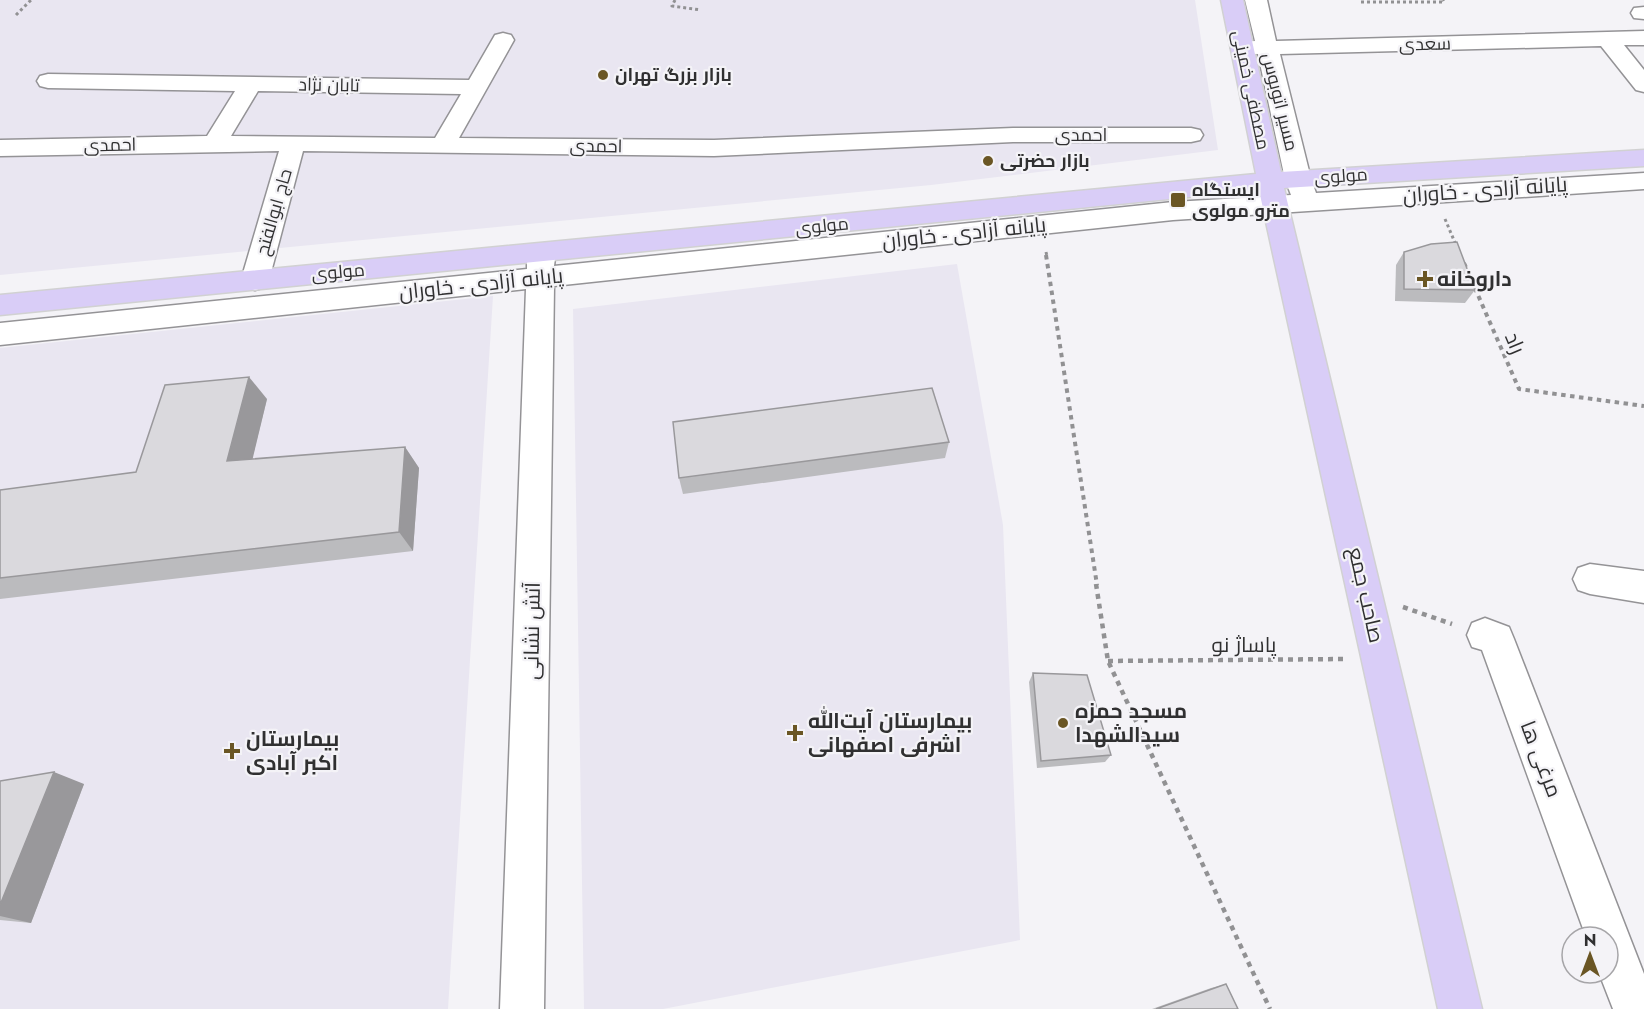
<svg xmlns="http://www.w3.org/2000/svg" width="1644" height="1009" font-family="Jost,Cairo,sans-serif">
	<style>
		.built { fill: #e9e6f1 }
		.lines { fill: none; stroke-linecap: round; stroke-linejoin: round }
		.minor-casing { stroke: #949396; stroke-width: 3 }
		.major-casing { stroke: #d1d1d2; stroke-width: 3 }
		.path-far2 { stroke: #919193; stroke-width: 3; stroke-dasharray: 3 3; stroke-linecap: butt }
		.path-far1 { stroke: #919193; stroke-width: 4; stroke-dasharray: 4.5 4.5; stroke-linecap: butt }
		.path { stroke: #919193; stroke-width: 4.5; stroke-dasharray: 5 5; stroke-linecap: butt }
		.minor { fill: #fff; fill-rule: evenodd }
		.major { fill: #d9cdf7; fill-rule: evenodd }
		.wall { fill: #bbbbbe }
		.shaded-wall { fill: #99989b }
		.building { fill: #dad9dd; stroke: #99989b; stroke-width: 1.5 }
		.poi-dot { fill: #6a5624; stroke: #f4f3f7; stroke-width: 2 }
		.labels { text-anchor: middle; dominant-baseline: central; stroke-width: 4.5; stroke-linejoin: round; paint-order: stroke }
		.far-street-label { font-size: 18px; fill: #303031; stroke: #f4f3f7 }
		.far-poi-label { font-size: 18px; font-weight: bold; fill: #303031; stroke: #f4f3f7; text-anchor: start }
		.street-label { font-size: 21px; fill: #303031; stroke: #f4f3f7 }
		.poi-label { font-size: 21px; font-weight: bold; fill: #303031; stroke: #f4f3f7; text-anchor: start }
	</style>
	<rect width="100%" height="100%" fill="#f4f3f7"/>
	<g class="built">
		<polygon points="0,0 1195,0 1218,150 931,185 0,275"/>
		<polygon points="957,264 1003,525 1020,940 663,1009 584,1009 573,309"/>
		<polygon points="493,296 448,1009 0,1009 0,348"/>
	</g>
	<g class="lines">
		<g class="minor-casing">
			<g id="minor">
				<polygon points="1245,0 1267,0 1276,41 1644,31 1644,45 1624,45 1644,70 1644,92 1636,90 1601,46 1280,54 1311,179 1316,193 1644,173 1644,189 1173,220 554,286 544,1009 500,1009 526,289 0,345 0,323 527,269 527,258 531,251 541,249 551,251 555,258 554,266 1173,202 1291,195 1285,179 1258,54 1234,53 1231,48 1234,43 1255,41"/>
				<polygon points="1644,7 1644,19 1634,18 1631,13 1634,8"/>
				<path d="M503 33 511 35 514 40 459 138 714 140 1013 128H1191L1200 130 1203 135 1200 140 1191 142H1013L714 156 303 151 269 280 265 287 255 290 245 287 241 280 279 151 0 156V140L207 136 235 91 48 88 40 86 37 81 40 76 48 74 469 80 495 35ZM258 91 461 94 435 138 231 136Z"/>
				<polygon points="1590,564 1644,571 1644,603 1590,594 1578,590 1573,579 1578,568"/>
				<polygon points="1485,618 1509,627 1514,639 1644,974 1644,1009 1613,1009 1599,973 1608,973 1608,937 1586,937 1482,650 1472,647 1467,635 1472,623"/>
			</g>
		</g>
		<g class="major-casing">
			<polygon id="major" points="1221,0 1243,0 1281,172 1644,150 1644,166 1284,188 1482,1009 1438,1009 1259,190 0,315 0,295 1256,174"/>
		</g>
		<g class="path-far2">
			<polyline points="675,0 672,6 701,10"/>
			<polyline points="1361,2 1444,2 1443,0"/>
			<polyline points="16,15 31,0"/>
			<polyline points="1445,219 1456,245"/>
			<polyline points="1046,252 1047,256"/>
		</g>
		<g class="path-far1">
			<polyline points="1046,255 1097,585"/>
			<polyline points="1464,263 1519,389 1644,406"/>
		</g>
		<g class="path">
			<polyline points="1096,584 1108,661 1270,1009"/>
			<polyline points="1403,607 1452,624"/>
			<polyline points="1108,661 1343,659"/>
		</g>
		<use href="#minor" class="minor"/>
		<use href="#major" class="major"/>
	</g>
	<g class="wall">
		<polygon points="1404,252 1475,290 1465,303 1395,301 1396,265"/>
		<polygon points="267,399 252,459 405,447 419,468 413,551 0,599 0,490 136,472"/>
		<polygon points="949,442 945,458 683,494 679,478"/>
		<polygon points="1033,673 1111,755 1105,762 1037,768 1029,682"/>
		<polygon points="0,781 84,784 31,923 0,920"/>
		<polygon points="1226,984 1238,1009 1152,1009 1211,988"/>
	</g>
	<g class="shaded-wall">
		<polygon points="249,377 267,399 247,482 227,461"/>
		<polygon points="405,447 419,468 413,551 399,532"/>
		<polygon points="54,772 84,784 31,923 0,916 0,905"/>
	</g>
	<g class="building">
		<polygon points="1457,242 1475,290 1404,289 1404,252 1431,244"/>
		<polygon points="249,377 227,461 405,447 399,532 0,578 0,490 136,472 165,385"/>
		<polygon points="932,388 949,442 679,478 673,422"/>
		<polygon points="1033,673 1087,675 1111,755 1041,761"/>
		<polygon points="54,772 0,905 0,781"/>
		<polygon points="1226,984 1238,1009 1156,1009"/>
	</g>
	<g class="poi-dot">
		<circle cx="603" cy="75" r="6"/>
		<circle cx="988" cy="161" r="6"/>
		<rect x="1170" y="192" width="16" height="16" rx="3"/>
		<path d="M1422 270h6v6h6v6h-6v6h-6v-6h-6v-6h6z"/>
		<circle cx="1063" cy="723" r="6"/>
		<path d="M792 724h6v6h6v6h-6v6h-6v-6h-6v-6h6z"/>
		<path d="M229 742h6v6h6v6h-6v6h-6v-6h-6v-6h6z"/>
	</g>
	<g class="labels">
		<g class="far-street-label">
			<text transform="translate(1425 44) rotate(-1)">سعدی</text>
			<text transform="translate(329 85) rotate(1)">تابان نژاد</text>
			<text transform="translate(1251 90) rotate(78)">مصطفی خمینی</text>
			<text transform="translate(1280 102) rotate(76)">مسیر اتوبوس</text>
			<text x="1081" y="135">احمدی</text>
			<text transform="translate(110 145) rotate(-1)">احمدی</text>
			<text transform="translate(596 146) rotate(1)">احمدی</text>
			<text transform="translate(1341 176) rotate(-4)">مولوی</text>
			<text transform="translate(274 212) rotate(-74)">حاج ابوالفتح</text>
			<text transform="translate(822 226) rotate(-6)">مولوی</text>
			<text transform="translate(338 272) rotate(-5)">مولوی</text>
		</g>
		<g class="far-poi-label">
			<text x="615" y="75">بازار بزرگ تهران</text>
			<text x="1000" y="161">بازار حضرتی</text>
			<text x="1192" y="190">ایستگاه<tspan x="1192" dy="21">مترو مولوی</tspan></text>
		</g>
		<g class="street-label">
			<text transform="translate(1485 190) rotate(-4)">پایانه آزادی - خاوران</text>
			<text transform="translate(964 233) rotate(-6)">پایانه آزادی - خاوران</text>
			<text transform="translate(481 284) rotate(-6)">پایانه آزادی - خاوران</text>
			<text transform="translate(1515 343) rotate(67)">راد</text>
			<text transform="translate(1366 595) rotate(77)">صاحب جمع</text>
			<text transform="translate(532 631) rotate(-89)">آتش نشانی</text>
			<text x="1244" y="645">پاساژ نو</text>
			<text transform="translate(1541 759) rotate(69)">مرغی ها</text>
		</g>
		<g class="poi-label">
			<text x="1437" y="279">داروخانه</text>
			<text x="1075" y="711">مسجد حمزه<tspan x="1075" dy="24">سیدالشهدا</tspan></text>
			<text x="808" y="721">بیمارستان آیت‌الله<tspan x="808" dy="24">اشرفی اصفهانی</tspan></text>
			<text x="246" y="739">بیمارستان<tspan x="246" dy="24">اکبر آبادی</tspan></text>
		</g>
	</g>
	<g transform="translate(1590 955)"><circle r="28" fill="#f4f3f7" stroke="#a6a5a8" stroke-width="1.5"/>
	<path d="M0-4.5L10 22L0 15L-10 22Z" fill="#6a5624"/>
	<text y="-9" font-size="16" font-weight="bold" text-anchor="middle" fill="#303031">N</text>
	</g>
</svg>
